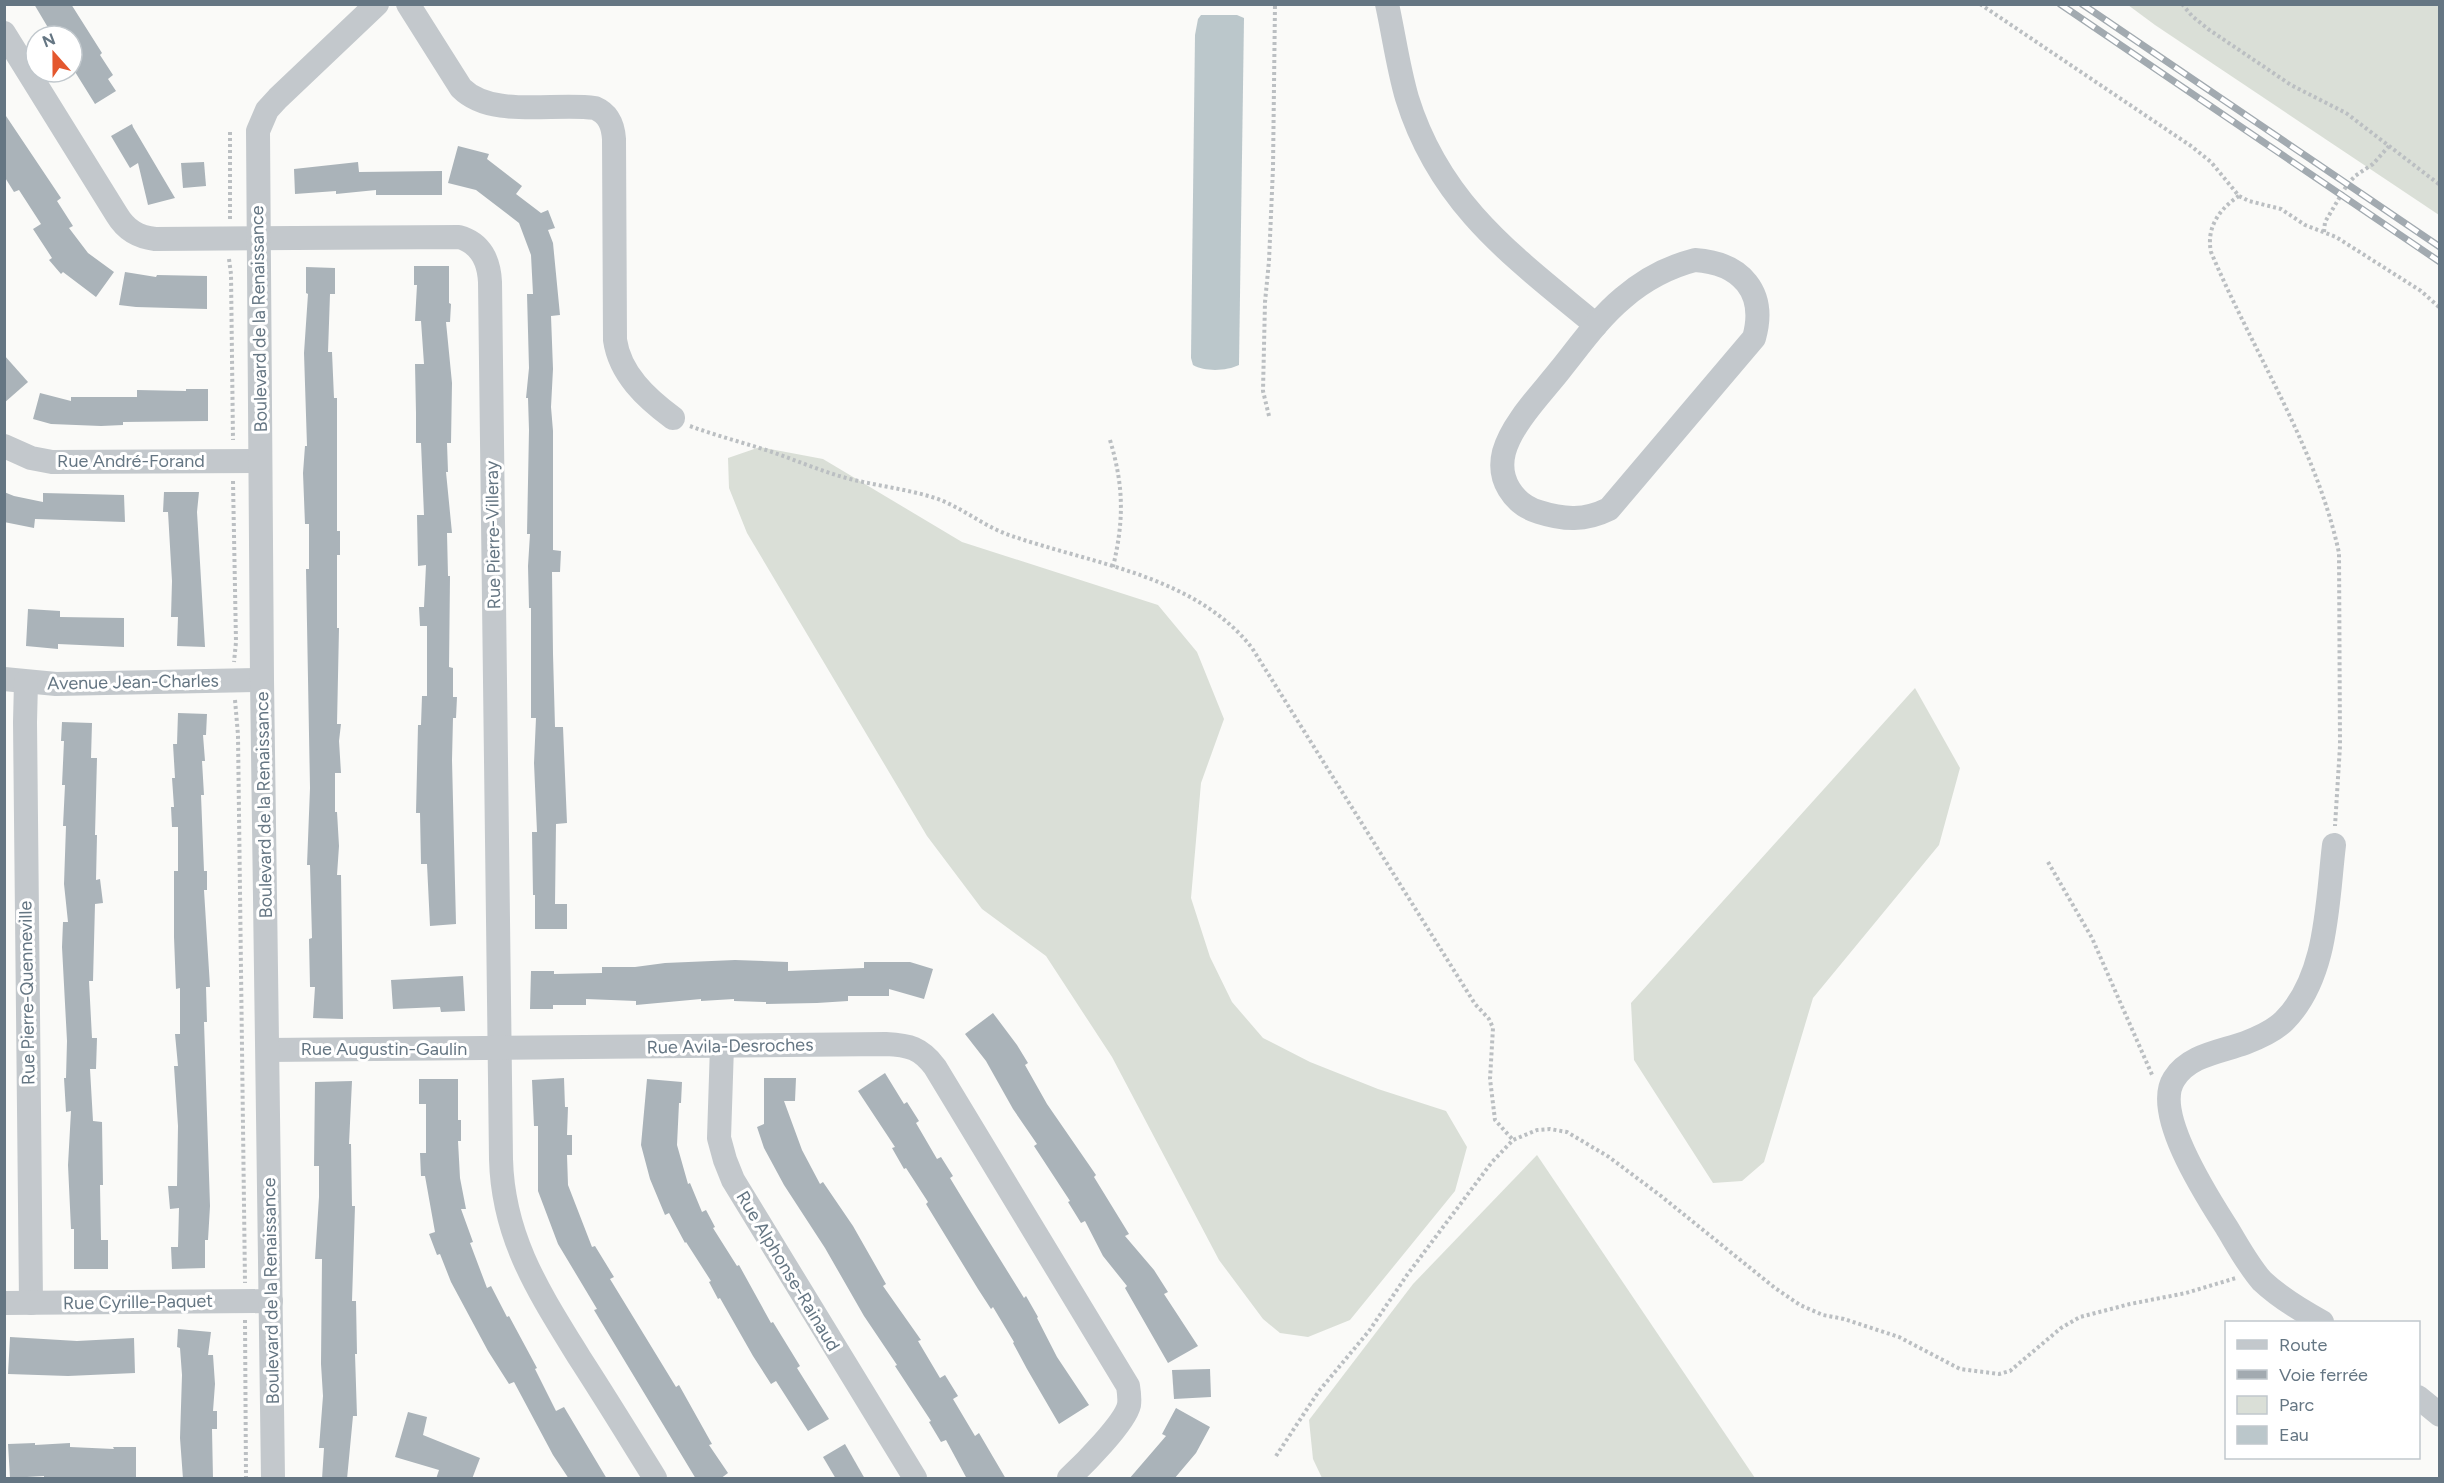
<svg xmlns="http://www.w3.org/2000/svg" width="2444" height="1483" font-family="Figtree,sans-serif">
	<style>
		.green { fill: #dadfd7 }
		.water { fill: #bbc7cb }
		.building { fill: #aab3b9 }
		.lines { fill: none; stroke-linecap: round; stroke-linejoin: round }
		.path { stroke: #bbbfc2; stroke-width: 4; stroke-dasharray: 3 3; stroke-linecap: butt }
		.minor { stroke: #c3c8cc; stroke-width: 24 }
		.rail-casing { stroke: #a2aab0; stroke-width: 7 }
		.rail { stroke: #fff; stroke-width: 4.5; stroke-dasharray: 14; stroke-linecap: butt }
		.labels { text-anchor: middle; dominant-baseline: central; stroke-width: 6; stroke-linejoin: round; paint-order: stroke }
		.street-label { font-size: 18px; fill: #657683; stroke: #fff }
	</style>
	<rect width="100%" height="100%" fill="#fafaf8"/>
	<g class="green">
		<polygon points="2128,5 2439,5 2439,215 2155,25"/>
		<polygon points="760,447 823,459 962,542 1158,605 1197,652 1224,719 1201,783 1191,898 1210,957 1232,1002 1263,1038 1310,1062 1378,1089 1446,1111 1467,1147 1455,1191 1350,1320 1308,1337 1280,1333 1263,1319 1219,1260 1112,1057 1046,956 982,909 927,836 747,533 729,488 728,458"/>
		<polygon points="1915,688 1960,768 1939,845 1813,998 1764,1162 1742,1181 1713,1183 1634,1060 1631,1003"/>
		<polygon points="1537,1155 1755,1478 1322,1478 1313,1459 1309,1420 1413,1284"/>
	</g>
	<path class="water" d="M1201 15H1237L1244 18 1239 365C1227 371 1205 372 1193 365L1191 358 1195 35 1198 19Z"/>
	<g class="building">
		<polygon points="34,4 71,4 102,53 100,55 113,75 108,79 116,91 95,104 72,67 72,36 53,36"/>
		<polygon points="4,113 61,198 57,201 73,226 69,228 88,253 114,272 96,297 63,272 61,274 49,260 52,258 33,229 41,224 19,190 14,192 4,176"/>
		<polygon points="132,124 133,127 175,198 148,205 138,163 130,168 111,136"/>
		<polygon points="458,146 489,154 487,159 522,186 516,194 541,213 548,210 555,228 548,230 553,243 560,315 551,316 553,369 551,407 553,431 553,550 561,551 560,572 552,572 553,654 555,727 563,727 567,823 556,824 555,904 567,904 567,929 535,929 535,895 533,895 532,832 537,832 534,763 536,718 531,718 531,608 529,608 528,566 530,534 527,534 529,430 528,398 526,398 529,368 527,294 533,294 531,255 519,223 476,190 448,183"/>
		<polygon points="204,162 206,186 183,188 181,163"/>
		<polygon points="358,162 359,172 442,171 442,195 376,195 376,190 336,194 336,191 295,194 294,169"/>
		<polygon points="414,266 449,266 449,303 451,304 450,322 446,322 452,383 451,443 447,443 448,472 446,472 452,533 447,533 448,576 450,576 449,667 453,668 453,697 457,697 456,718 453,718 452,760 456,924 430,926 427,864 421,864 420,813 416,813 418,725 421,725 422,696 427,696 427,626 420,626 419,607 424,607 426,565 418,566 417,515 424,515 421,443 416,443 416,413 415,364 424,364 421,321 415,321 417,285 414,285"/>
		<polygon points="306,267 335,268 335,294 330,294 328,352 332,352 334,398 337,398 337,531 340,531 340,555 337,555 337,628 339,628 337,724 341,724 339,741 341,773 335,773 335,812 337,812 339,846 337,875 341,875 343,1019 313,1018 315,987 310,987 309,939 312,938 310,865 307,865 310,788 306,569 309,569 309,524 305,524 303,473 305,446 307,446 304,353 308,294 306,293"/>
		<polygon points="125,272 156,277 157,275 207,276 207,309 136,307 119,305"/>
		<polygon points="4,355 28,382 4,403"/>
		<polygon points="186,389 208,389 208,421 123,422 123,425 101,426 51,424 33,419 40,393 71,401 71,397 137,397 137,390 186,391"/>
		<polygon points="4,492 14,496 43,502 43,493 124,495 125,522 35,519 34,528 4,522"/>
		<polygon points="164,492 199,492 197,512 205,647 177,646 178,617 171,617 172,581 168,512 163,512"/>
		<polygon points="28,609 60,611 60,617 124,618 124,647 58,644 58,649 26,646"/>
		<polygon points="178,713 207,714 206,735 203,735 205,761 202,761 204,795 201,795 204,871 207,871 207,890 204,890 210,987 206,987 207,1022 204,1022 210,1206 208,1240 205,1240 205,1268 172,1269 171,1247 178,1247 179,1208 170,1209 168,1186 177,1186 178,1126 174,1066 178,1066 175,1034 180,1034 180,988 176,989 174,937 174,871 178,871 178,827 172,827 171,807 174,807 172,778 175,778 173,744 177,744"/>
		<polygon points="62,722 92,723 91,758 97,758 95,835 97,835 96,880 100,879 103,903 95,904 93,981 89,981 92,1038 97,1038 96,1069 90,1069 93,1121 102,1122 103,1185 100,1185 101,1240 108,1240 108,1269 74,1269 74,1229 71,1229 68,1165 71,1111 66,1112 64,1078 66,1078 67,1041 62,947 63,922 68,922 64,884 66,826 63,826 65,785 62,785 64,741 61,741"/>
		<polygon points="735,960 788,962 788,971 864,968 864,962 910,962 933,969 924,999 889,989 889,996 848,996 848,1001 817,1003 766,1004 766,1002 734,1001 734,999 701,1001 701,999 636,1005 636,1001 586,999 586,1005 553,1005 553,1009 530,1009 531,971 554,971 554,974 602,973 602,967 635,967 665,963"/>
		<polygon points="463,976 465,1011 441,1012 440,1007 393,1009 391,980"/>
		<polygon points="993,1013 1017,1045 1028,1063 1025,1065 1047,1104 1096,1175 1094,1177 1129,1234 1125,1236 1154,1270 1168,1292 1164,1294 1198,1346 1168,1363 1125,1288 1127,1286 1103,1256 1085,1221 1081,1223 1068,1202 1070,1201 1034,1146 1037,1144 1013,1109 986,1061 965,1034"/>
		<polygon points="885,1073 904,1104 907,1102 919,1121 916,1123 937,1159 941,1157 953,1176 950,1178 967,1206 1024,1298 1026,1296 1038,1317 1037,1318 1057,1357 1089,1405 1059,1424 1027,1369 1013,1343 1014,1342 993,1307 991,1309 978,1289 926,1204 928,1202 906,1168 904,1169 892,1148 895,1147 858,1091"/>
		<polygon points="564,1078 565,1107 568,1107 567,1135 572,1135 572,1155 567,1155 568,1185 592,1247 595,1246 614,1277 610,1279 676,1387 679,1385 712,1444 709,1445 728,1473 720,1479 696,1479 594,1310 597,1309 558,1244 538,1191 538,1126 534,1126 532,1080"/>
		<polygon points="764,1078 796,1078 795,1101 784,1101 802,1150 820,1184 823,1182 853,1226 886,1284 883,1286 921,1340 918,1341 940,1378 945,1375 958,1396 953,1399 975,1436 979,1433 1006,1479 967,1479 946,1440 941,1442 929,1422 931,1421 895,1366 897,1365 864,1316 825,1248 784,1185 764,1148 757,1127 764,1124"/>
		<polygon points="419,1079 458,1079 458,1120 461,1120 461,1141 458,1141 460,1178 466,1209 461,1209 473,1242 470,1243 487,1288 491,1286 507,1317 509,1316 537,1368 535,1369 556,1411 564,1407 607,1479 569,1479 553,1455 514,1382 509,1384 488,1351 451,1282 440,1254 437,1255 429,1234 435,1232 425,1176 421,1176 420,1153 426,1153 426,1104 419,1104"/>
		<polygon points="647,1079 682,1082 681,1103 679,1103 677,1145 688,1184 690,1183 702,1212 706,1210 715,1227 713,1228 737,1266 739,1265 771,1323 773,1322 800,1366 797,1368 829,1419 808,1431 776,1381 771,1384 753,1356 720,1298 718,1299 709,1282 711,1281 686,1242 685,1243 669,1213 665,1215 650,1179 641,1145"/>
		<polygon points="352,1081 349,1144 351,1144 352,1206 355,1206 352,1301 356,1301 357,1354 355,1354 357,1416 353,1416 347,1479 322,1479 324,1448 319,1448 323,1396 321,1364 322,1259 315,1259 319,1197 319,1166 314,1166 315,1082"/>
		<polygon points="178,1329 211,1332 208,1355 213,1355 215,1384 213,1411 217,1411 217,1429 212,1429 213,1479 183,1479 180,1438 182,1375 180,1348 177,1347"/>
		<polygon points="10,1337 77,1341 134,1338 135,1373 68,1376 8,1374"/>
		<polygon points="1210,1369 1211,1397 1174,1399 1172,1370"/>
		<polygon points="1176,1408 1210,1427 1196,1453 1174,1479 1129,1479 1166,1436 1162,1434"/>
		<polygon points="408,1412 427,1417 423,1435 480,1458 472,1479 436,1479 439,1470 395,1457"/>
		<polygon points="35,1443 35,1445 70,1443 70,1447 114,1449 113,1447 136,1447 136,1478 44,1479 44,1476 10,1478 8,1444"/>
		<polygon points="845,1444 865,1479 836,1479 823,1457"/>
	</g>
	<g class="lines">
		<g class="path">
			<polyline points="1980,4 2191,146 2211,162 2239,196 2249,201 2281,209 2305,225 2336,237 2421,291 2440,308"/>
			<polyline points="2182,4 2192,16 2208,29 2291,85 2346,113 2440,185"/>
			<path d="M2239 196C2219 209 2206 228 2211 252 2253 352 2316 446 2339 553L2340 746 2335 826"/>
			<polyline points="230,219 230,130"/>
			<polyline points="2324,232 2325,222 2347,185 2355,176 2373,164 2389,146"/>
			<polyline points="229,259 231,274 233,440"/>
			<polyline points="1269,416 1263,391 1265,302 1269,261 1273,168 1275,4"/>
			<path d="M690 426C717 436 745 443 772 452 798 461 823 472 850 479 878 486 907 489 935 498 962 507 984 527 1012 536 1093 564 1196 576 1252 648L1475 1004 1489 1019 1493 1028 1490 1079 1495 1120 1513 1140"/>
			<path d="M1110 440C1124 487 1124 520 1113 567"/>
			<polyline points="233,481 236,642 234,662"/>
			<polyline points="235,700 238,735 245,1283"/>
			<polyline points="2048,862 2092,938 2153,1077"/>
			<polyline points="245,1320 246,1478"/>
			<polyline points="1276,1456 1319,1391 1369,1331 1407,1275 1492,1162 1513,1140 1537,1130 1550,1129 1567,1132 1609,1157 1661,1196 1775,1288 1800,1305 1823,1315 1844,1319 1899,1337 1960,1369 1999,1374 2010,1371 2061,1328 2080,1317 2130,1304 2186,1293 2236,1278"/>
		</g>
		<g class="minor">
			<path d="M408 4 461 88C492 119 554 102 595 108 609 114 613 125 614 139L615 340C620 374 646 398 673 418"/>
			<path d="M1387 4C1394 36 1398 67 1407 98 1440 205 1514 257 1596 325"/>
			<path d="M4 33 117 215C126 230 138 237 155 239L459 237C481 243 489 261 490 282L501 1159C503 1238 539 1292 579 1357 605 1397 630 1438 655 1478"/>
			<path d="M1695 260C1741 263 1767 292 1754 338L1609 509C1585 521 1564 520 1539 512 1513 504 1497 479 1504 452 1512 423 1542 393 1560 370 1580 345 1599 318 1623 298 1644 280 1668 267 1695 260Z"/>
			<polyline points="4,446 31,458 52,462 260,461"/>
			<polyline points="4,679 56,684 262,680"/>
			<polyline points="26,682 25,722 31,1303"/>
			<polyline points="722,1046 719,1138 725,1160 733,1180 915,1478"/>
			<path d="M268 1050 886 1044C909 1045 921 1048 935 1067L1128 1386C1129 1392 1130 1398 1129 1405 1125 1423 1083 1465 1069 1478"/>
			<polyline points="4,1303 271,1301"/>
			<path d="M2322 1322C2300 1310 2280 1298 2262 1281 2248 1265 2238 1246 2227 1228 2208 1198 2152 1113 2174 1079 2189 1055 2220 1052 2245 1043 2258 1038 2274 1031 2284 1021 2328 977 2327 902 2334 845"/>
			<polyline points="2418,1397 2440,1415"/>
			<polyline points="273,1478 262,680 258,131 267,110 278,98 377,4"/>
		</g>
		<g class="rail-casing">
			<g id="rail">
				<polyline points="2060,4 2440,262"/>
				<polyline points="2082,4 2440,247"/>
			</g>
		</g>
		<use href="#rail" class="rail"/>
	</g>
	<g class="labels">
		<g class="street-label">
			<text transform="translate(259 319) rotate(-91)">Boulevard de la Renaissance</text>
			<text x="131" y="461">Rue André-Forand</text>
			<text transform="translate(493 535) rotate(-91)">Rue Pierre-Villeray</text>
			<text transform="translate(133 682) rotate(-1)">Avenue Jean-Charles</text>
			<text transform="translate(264 805) rotate(-91)">Boulevard de la Renaissance</text>
			<text transform="translate(27 993) rotate(-91)">Rue Pierre-Quenneville</text>
			<text transform="translate(730 1046) rotate(-1)">Rue Avila-Desroches</text>
			<text x="384" y="1049">Rue Augustin-Gaulin</text>
			<text transform="translate(788 1271) rotate(59)">Rue Alphonse-Rainaud</text>
			<text transform="translate(271 1291) rotate(-91)">Boulevard de la Renaissance</text>
			<text transform="translate(138 1302) rotate(-1)">Rue Cyrille-Paquet</text>
		</g>
	</g>
	<rect width="2444" height="1483" fill="none" stroke="#657683" stroke-width="12"/>
	<rect x="2225" y="1321" width="195" height="138" fill="#ffffff" stroke="#c1c8cd" stroke-width="1.5"/>
	<rect x="2237" y="1340" width="30" height="9" fill="#c3c8cc" stroke="#c1c8cd" stroke-width="1.5"/>
	<text x="2279" y="1351" font-size="18" fill="#657683">Route</text>
	<rect x="2237" y="1370" width="30" height="9" fill="#a2aab0" stroke="#c1c8cd" stroke-width="1.5"/>
	<text x="2279" y="1381" font-size="18" fill="#657683">Voie ferrée</text>
	<rect x="2237" y="1396" width="30" height="18" fill="#dadfd7" stroke="#c1c8cd" stroke-width="1.5"/>
	<text x="2279" y="1411" font-size="18" fill="#657683">Parc</text>
	<rect x="2237" y="1426" width="30" height="18" fill="#bbc7cb" stroke="#c1c8cd" stroke-width="1.5"/>
	<text x="2279" y="1441" font-size="18" fill="#657683">Eau</text>
	<g transform="translate(54 54) rotate(339)"><circle r="28" fill="#ffffff" stroke="#c1c8cd" stroke-width="1.5"/>
	<path d="M0-4.5L10 22L0 15L-10 22Z" fill="#e4572e"/>
	<text y="-9" font-size="16" font-weight="bold" text-anchor="middle" fill="#657683">N</text>
	</g>
</svg>
